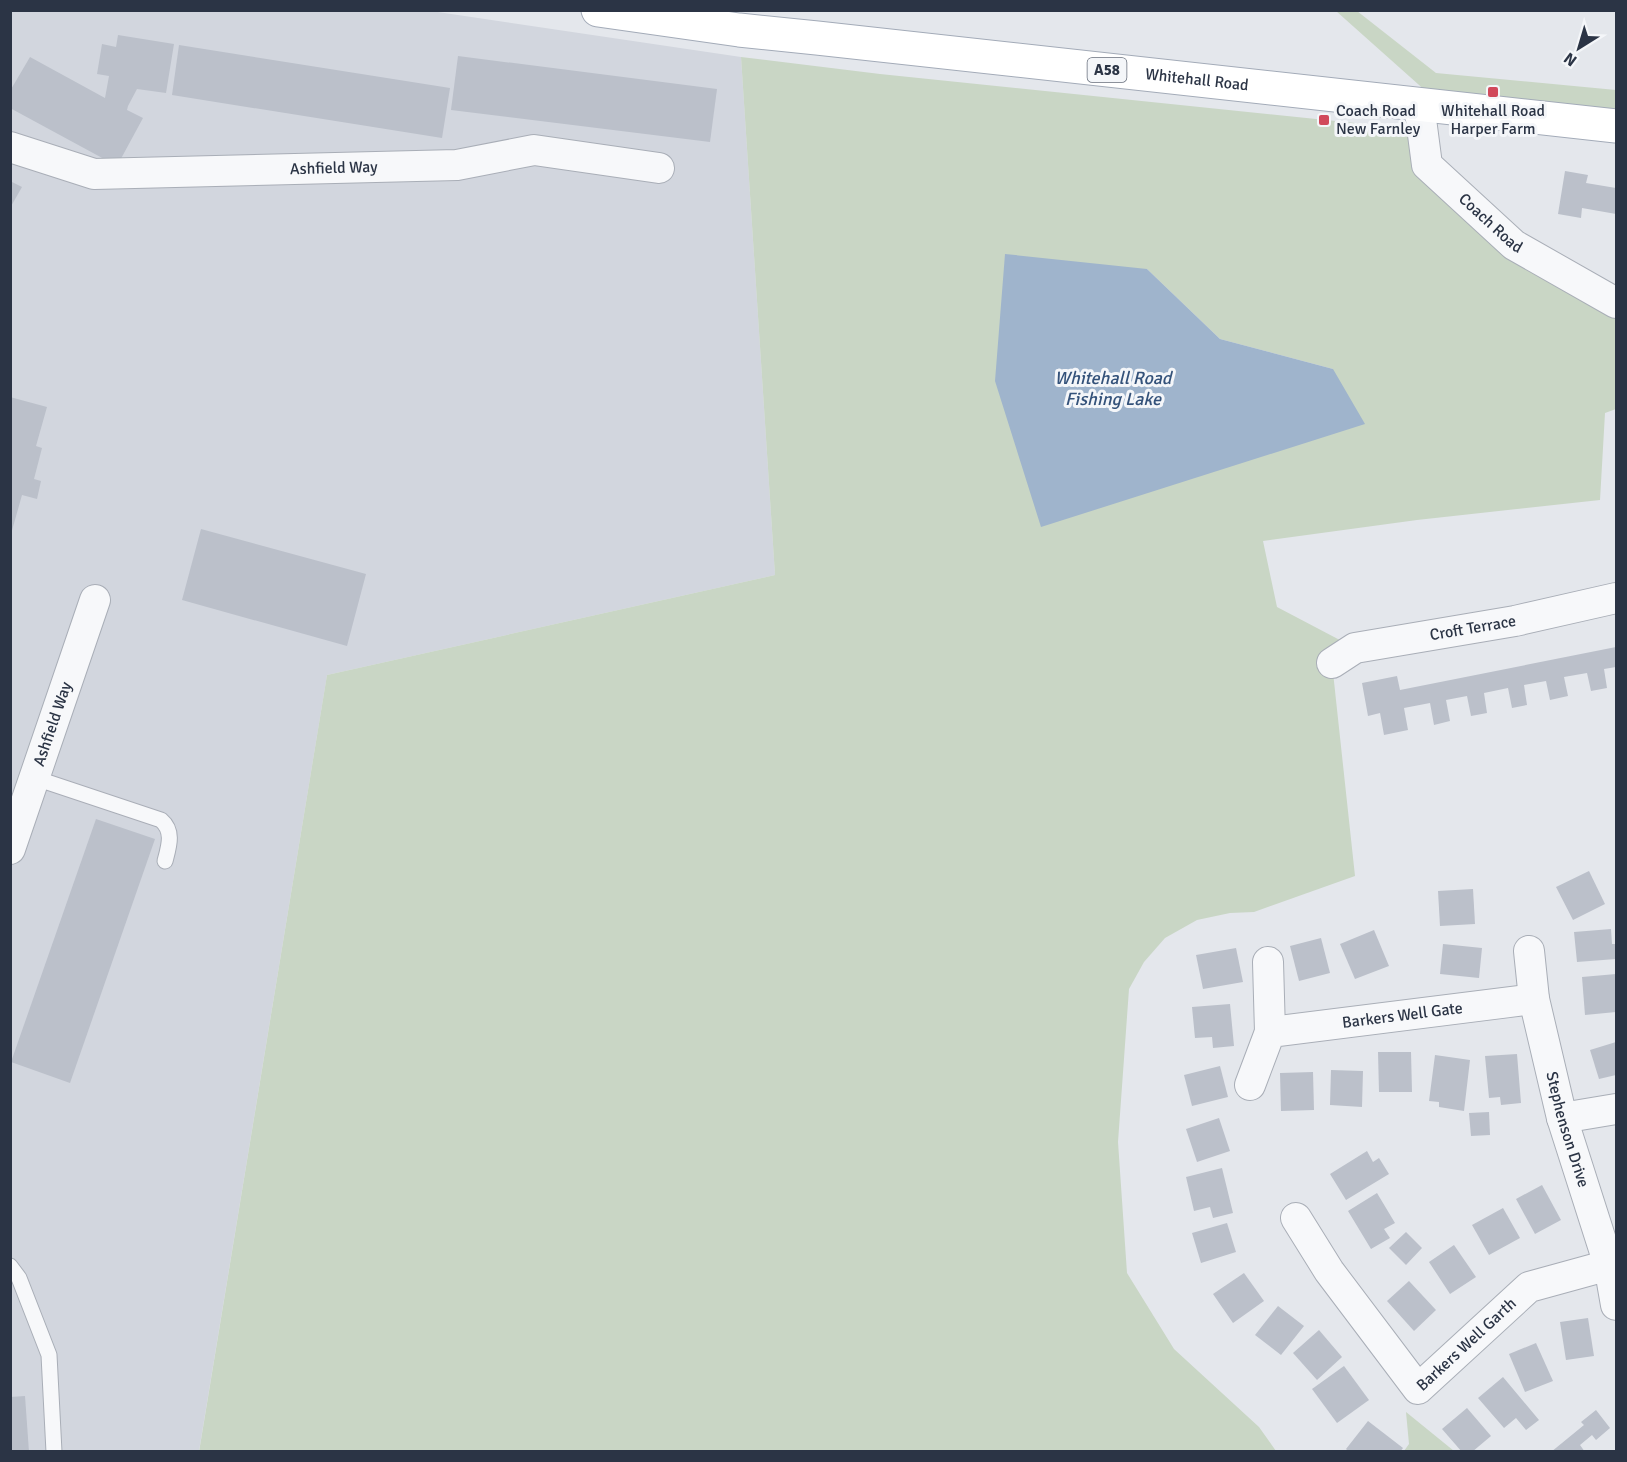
<svg xmlns="http://www.w3.org/2000/svg" width="1627" height="1462" font-family="Signika,sans-serif">
	<style>
		.built { fill: #d2d6de }
		.green { fill: #c9d6c5; fill-rule: evenodd }
		.water { fill: #9fb4cc }
		.building { fill: #bbc0ca }
		.lines { fill: none; stroke-linecap: round; stroke-linejoin: round }
		.lane-casing { stroke: #a9aeb7; stroke-width: 17 }
		.street-casing { stroke: #a9aeb7; stroke-width: 32 }
		.primary-casing { stroke: #a3abb8; stroke-width: 35 }
		.lane { stroke: #f7f8fa; stroke-width: 15 }
		.street { stroke: #f7f8fa; stroke-width: 30 }
		.primary { stroke: #fff; stroke-width: 33 }
		.poi-dot { fill: #d1495b; stroke: #f4f6f9; stroke-width: 2 }
		.labels { text-anchor: middle; dominant-baseline: central; stroke-width: 6; stroke-linejoin: round; paint-order: stroke }
		.shield { fill: #f4f6f9; stroke: #676e7b; stroke-width: 1.5 }
		.shield-label { font-size: 15px; font-weight: bold; fill: #2b3445 }
		.street-label { font-size: 16px; fill: #2b3445; stroke: #f4f6f9 }
		.poi-label { font-size: 16px; fill: #2b3445; stroke: #f4f6f9; text-anchor: start }
		.water-label { font-size: 18px; font-style: italic; fill: #34527a; stroke: #f4f6f9 }
	</style>
	<rect width="100%" height="100%" fill="#e4e7ec"/>
	<polygon class="built" points="11,11 431,11 741,57 775,575 327,675 199,1451 11,1451"/>
	<g class="green">
		<polygon points="1336,11 1357,11 1436,73 1616,90 1616,113 1428,93"/>
		<path d="M741 57 880 74 1423 130 1427 165 1616 303V409L1605 413 1600 500 1417 520 1263 541 1277 607 1355 648 1332 663 1355 876 1254 912 1230 913 1197 920 1165 938 1144 962 1129 989 1118 1142 1127 1273 1174 1349 1259 1427 1276 1451 199 1452 327 675 775 575ZM1147 269 1220 339 1333 369 995 381Z"/>
		<polygon points="1406,1412 1454,1451 1404,1451 1409,1444"/>
	</g>
	<polygon class="water" points="1005,254 1147,269 1220,339 1333,369 1365,424 1041,527 995,381"/>
	<g class="building">
		<polygon points="118,35 174,44 166,93 137,89 128,106 127,110 143,118 117,166 10,108 10,91 30,57 105,98 109,76 97,74 102,44 116,47"/>
		<polygon points="179,45 450,88 442,138 172,95"/>
		<polygon points="458,56 717,89 710,142 451,110"/>
		<polygon points="1565,171 1588,175 1586,183 1616,188 1616,214 1582,208 1581,218 1558,214"/>
		<polygon points="10,181 22,187 10,208"/>
		<polygon points="10,397 47,407 36,446 42,448 34,479 41,481 37,499 22,495 11,534"/>
		<polygon points="201,529 366,574 347,646 182,600"/>
		<polygon points="1616,647 1616,667 1604,669 1607,688 1591,691 1587,673 1564,677 1568,696 1550,700 1546,681 1524,685 1527,705 1512,708 1508,688 1484,693 1487,713 1471,716 1467,696 1446,700 1450,721 1434,725 1430,703 1404,708 1408,730 1384,735 1380,713 1368,716 1362,683 1397,676 1400,690"/>
		<polygon points="96,819 155,839 70,1083 11,1062"/>
		<polygon points="1589,871 1605,904 1573,920 1556,887"/>
		<polygon points="1473,889 1475,924 1440,926 1438,891"/>
		<polygon points="1611,929 1612,944 1616,944 1616,959 1577,962 1574,932"/>
		<polygon points="1374,930 1389,966 1355,979 1340,944"/>
		<polygon points="1321,938 1330,973 1299,981 1290,946"/>
		<polygon points="1443,944 1482,948 1479,978 1440,974"/>
		<polygon points="1236,948 1243,982 1203,989 1196,955"/>
		<polygon points="1616,974 1616,1012 1585,1015 1582,977"/>
		<polygon points="1230,1004 1234,1046 1213,1048 1212,1037 1195,1038 1192,1007"/>
		<polygon points="1616,1042 1616,1075 1599,1079 1590,1050"/>
		<polygon points="1378,1052 1411,1052 1412,1092 1379,1092"/>
		<polygon points="1517,1054 1521,1103 1501,1105 1500,1097 1489,1098 1485,1056"/>
		<polygon points="1435,1055 1470,1060 1464,1111 1439,1107 1439,1102 1429,1101"/>
		<polygon points="1220,1066 1228,1097 1192,1106 1184,1075"/>
		<polygon points="1331,1070 1363,1071 1362,1107 1330,1105"/>
		<polygon points="1313,1072 1314,1110 1281,1111 1280,1073"/>
		<polygon points="1489,1112 1490,1135 1471,1136 1469,1113"/>
		<polygon points="1219,1118 1230,1151 1197,1162 1186,1129"/>
		<polygon points="1367,1151 1373,1162 1379,1158 1389,1174 1346,1200 1330,1174"/>
		<polygon points="1222,1168 1233,1213 1213,1218 1210,1207 1194,1211 1186,1177"/>
		<polygon points="1542,1185 1561,1220 1535,1234 1516,1199"/>
		<polygon points="1377,1193 1395,1223 1384,1229 1390,1238 1371,1249 1348,1211"/>
		<polygon points="1503,1208 1520,1238 1489,1255 1472,1225"/>
		<polygon points="1227,1223 1236,1252 1201,1263 1192,1233"/>
		<polygon points="1406,1232 1422,1248 1406,1265 1389,1248"/>
		<polygon points="1454,1245 1476,1277 1450,1294 1429,1262"/>
		<polygon points="1244,1273 1264,1301 1233,1323 1213,1294"/>
		<polygon points="1409,1281 1436,1310 1414,1331 1387,1301"/>
		<polygon points="1278,1306 1304,1326 1281,1355 1255,1335"/>
		<polygon points="1588,1318 1594,1356 1566,1360 1560,1322"/>
		<polygon points="1319,1330 1342,1357 1317,1380 1293,1353"/>
		<polygon points="1536,1343 1553,1381 1525,1392 1509,1354"/>
		<polygon points="1344,1366 1369,1400 1337,1423 1312,1389"/>
		<polygon points="1503,1377 1539,1420 1526,1430 1516,1418 1504,1428 1478,1398"/>
		<polygon points="25,1396 29,1452 10,1452 10,1397"/>
		<polygon points="1467,1408 1491,1436 1472,1452 1462,1452 1442,1429"/>
		<polygon points="1596,1410 1610,1428 1596,1440 1592,1435 1580,1445 1585,1452 1551,1452 1584,1425 1581,1422"/>
		<polygon points="1368,1421 1403,1448 1400,1452 1349,1452 1346,1449"/>
	</g>
	<g class="lines">
		<g class="lane-casing">
			<g id="lane">
				<path d="M35 778 161 820C174 831 169 846 165 861"/>
				<polyline points="10,1266 19,1278 49,1355 54,1452"/>
			</g>
		</g>
		<g class="street-casing">
			<g id="street">
				<path id="s1" d="M1419 104 1427 165 1514 245 1616 303"/>
				<path id="s2" d="M10 147 94 174 457 165 534 150 659 168"/>
				<path id="s3" d="M1332 663 1355 648 1515 621 1616 598"/>
				<path id="s4" d="M10 849 95 600"/>
				<path id="s5" d="M1529 951 1534 999 1562 1118 1609 1265 1616 1305"/>
				<polyline points="1268,962 1270,1032"/>
				<path id="s6" d="M1250 1085 1270 1032 1534 999"/>
				<polyline points="1562,1118 1616,1109"/>
				<path id="s7" d="M1296 1218 1329 1271 1418 1389 1529 1287 1609 1265"/>
			</g>
		</g>
		<g class="primary-casing">
			<g id="primary">
				<path id="s8" d="M598 10 739 30 817 38 1616 126"/>
			</g>
		</g>
		<use href="#lane" class="lane"/>
		<use href="#street" class="street"/>
		<use href="#primary" class="primary"/>
	</g>
	<g class="poi-dot">
		<rect x="1487" y="86" width="12" height="12" rx="3"/>
		<rect x="1318" y="114" width="12" height="12" rx="3"/>
	</g>
	<g class="labels">
		<rect class="shield" x="1087.5" y="58" width="39" height="24" rx="4.5"/>
		<g class="shield-label">
			<text x="1107" y="70">A58</text>
		</g>
		<g class="street-label">
			<text stroke="none"><textPath href="#s8" startOffset="603">Whitehall Road</textPath></text>
			<text stroke="none"><textPath href="#s2" startOffset="328">Ashfield Way</textPath></text>
			<text stroke="none"><textPath href="#s1" startOffset="148">Coach Road</textPath></text>
			<text stroke="none"><textPath href="#s3" startOffset="147">Croft Terrace</textPath></text>
			<text stroke="none"><textPath href="#s4" startOffset="132">Ashfield Way</textPath></text>
			<text stroke="none"><textPath href="#s6" startOffset="190">Barkers Well Gate</textPath></text>
			<text stroke="none"><textPath href="#s5" startOffset="183">Stephenson Drive</textPath></text>
			<text stroke="none"><textPath href="#s7" startOffset="276">Barkers Well Garth</textPath></text>
		</g>
		<g class="poi-label">
			<text x="1336" y="111">Coach Road<tspan x="1336" dy="18">New Farnley</tspan></text>
			<text x="1493" y="111" text-anchor="middle">Whitehall Road<tspan x="1493" dy="18">Harper Farm</tspan></text>
		</g>
		<g class="water-label">
			<text x="1113" y="378">Whitehall Road<tspan x="1113" dy="21">Fishing Lake</tspan></text>
		</g>
	</g>
	<rect width="1627" height="1462" fill="none" stroke="#2b3445" stroke-width="24"/>
	<g transform="translate(1579 48) rotate(217)" stroke="#f4f6f9" stroke-width="4.5" paint-order="stroke">
	<path d="M0-4.5L10 22L0 15L-10 22Z" fill="#2b3445"/>
	<text y="-9" font-size="16" font-weight="bold" text-anchor="middle" fill="#2b3445">N</text>
	</g>
</svg>
